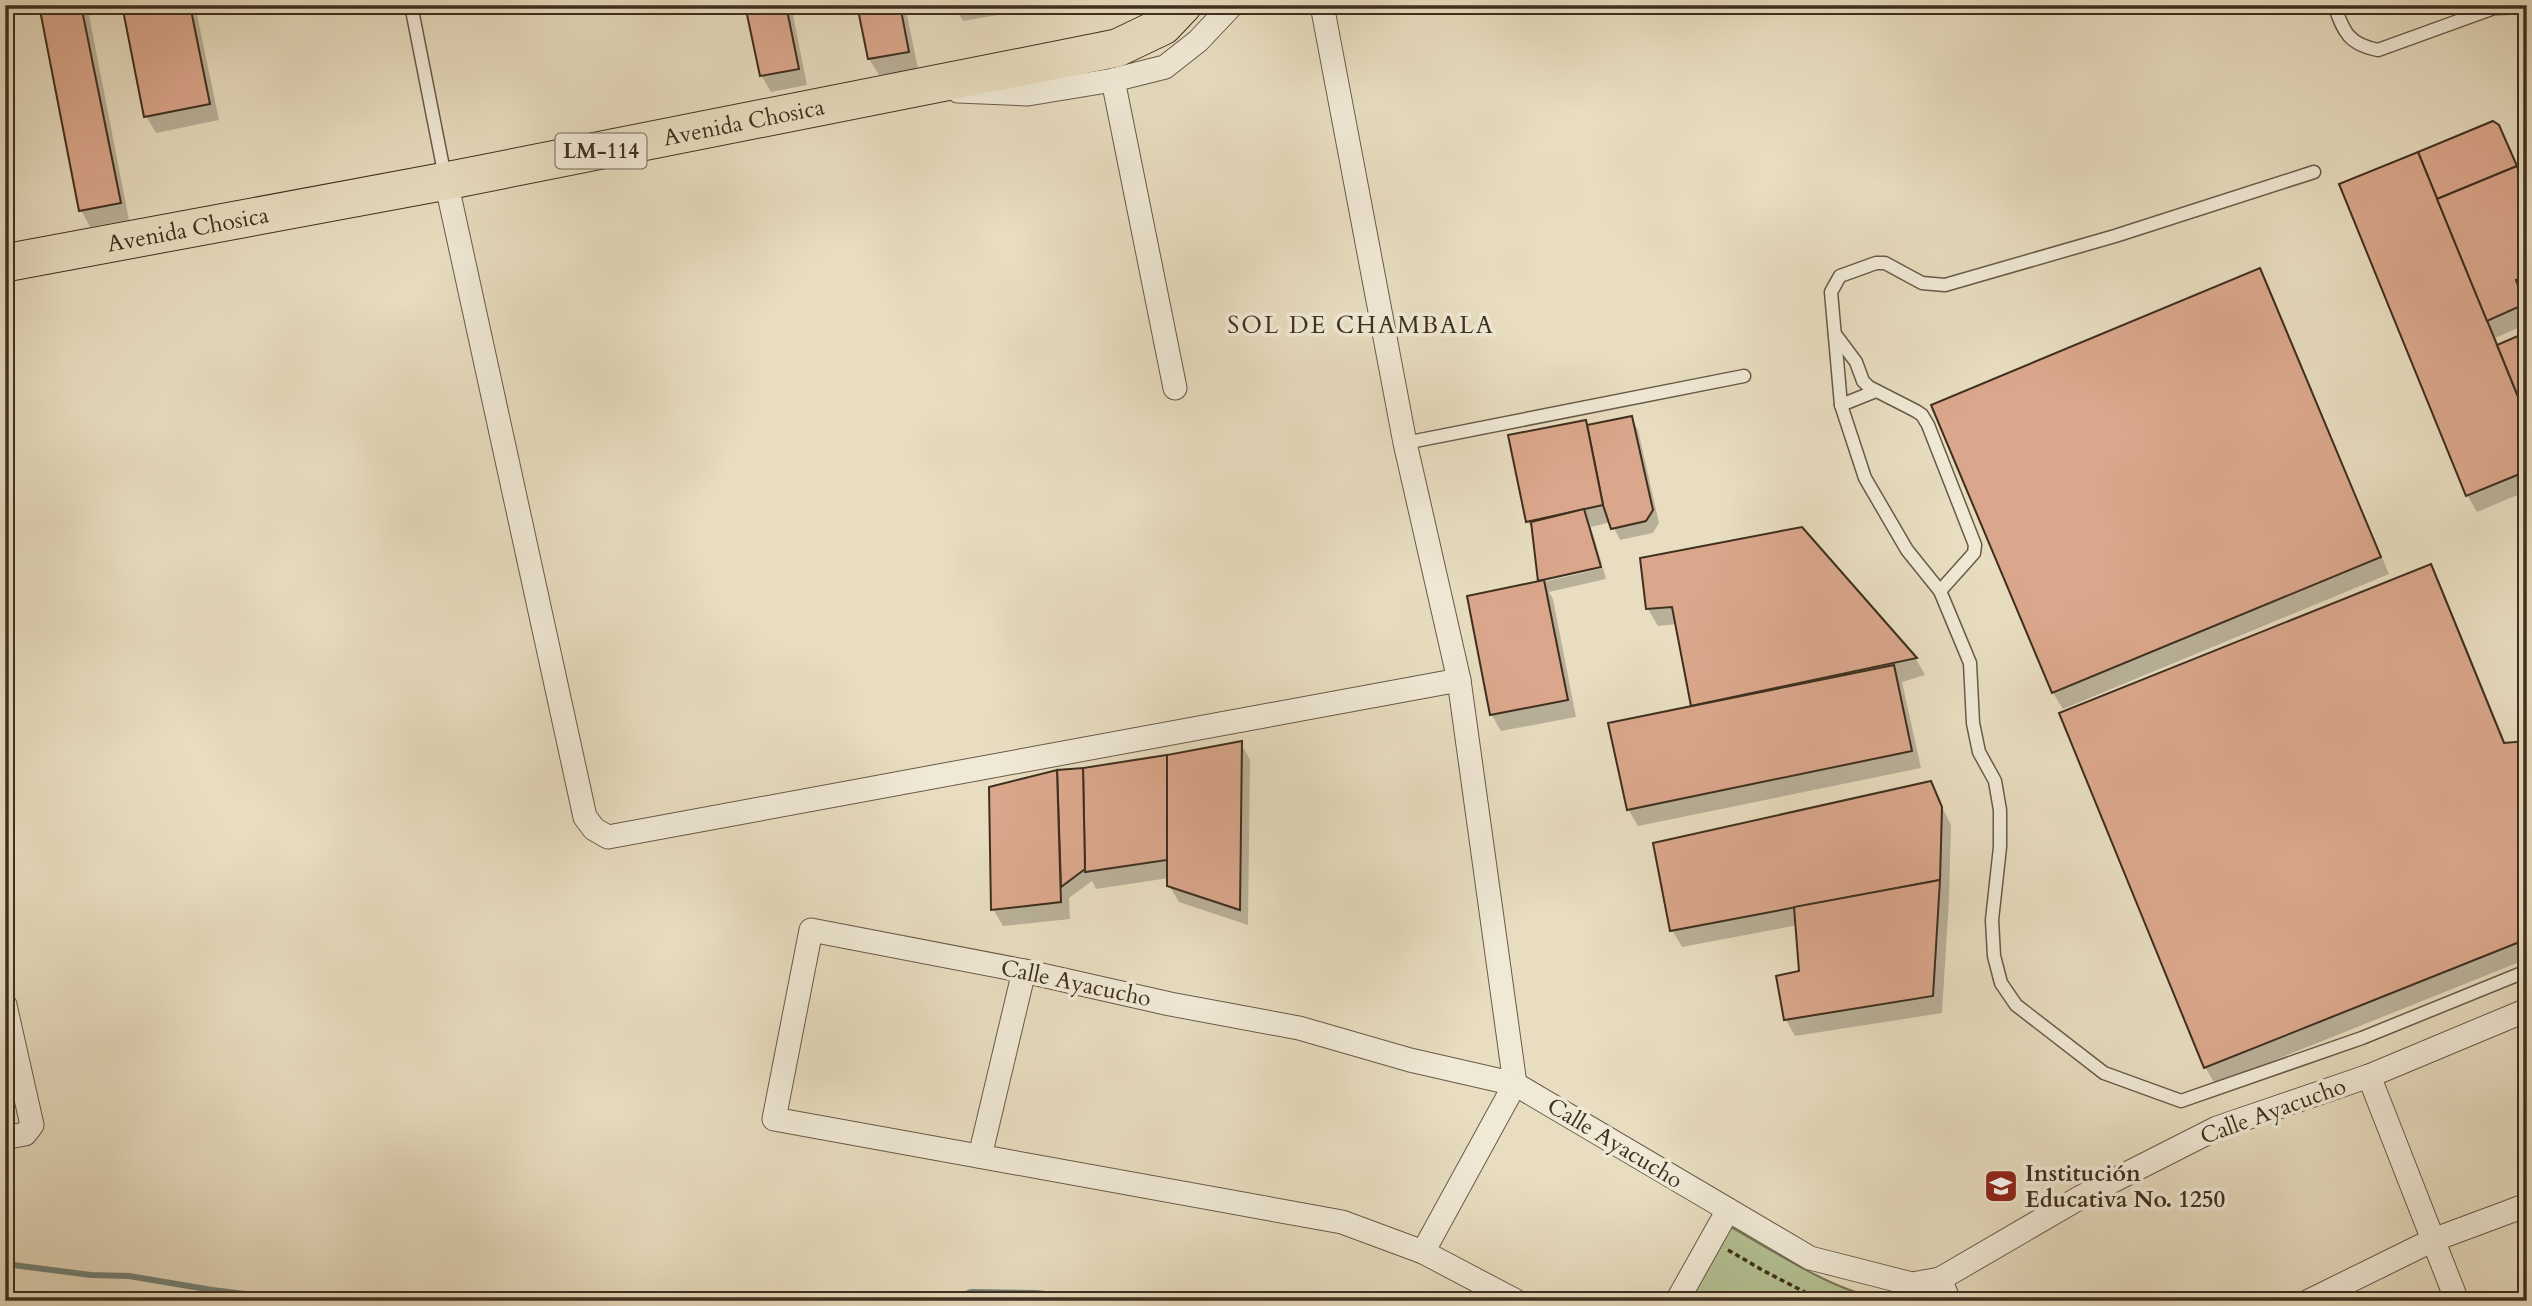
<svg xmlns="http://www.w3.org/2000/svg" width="2532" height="1306" font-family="Cardo,serif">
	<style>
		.green { fill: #b4c193; stroke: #797859; stroke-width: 2 }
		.shadow { fill: #0003 }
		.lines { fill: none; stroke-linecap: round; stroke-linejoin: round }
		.stream { stroke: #73837a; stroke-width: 6 }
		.building { fill: #dba78c; stroke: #3e2f1f; stroke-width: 2 }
		.service-casing { stroke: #685a47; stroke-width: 15 }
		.minor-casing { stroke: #685a47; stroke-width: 25 }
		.primary-casing { stroke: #3e2f1f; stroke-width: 39 }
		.path { stroke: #3e2f1f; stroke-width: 3.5; stroke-dasharray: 5 3.5; stroke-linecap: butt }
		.service { stroke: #f0e9d6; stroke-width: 12 }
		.minor { stroke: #f0e9d6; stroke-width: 23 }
		.primary { stroke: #e8ddc0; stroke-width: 37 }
		.labels { text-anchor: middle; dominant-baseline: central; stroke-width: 7; stroke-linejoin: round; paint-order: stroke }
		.shield { fill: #f0e9d6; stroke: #736756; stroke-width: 2 }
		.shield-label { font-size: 21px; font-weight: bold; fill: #3e2f1f }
		.street-label { font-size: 23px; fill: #3e2f1f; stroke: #f0e9d6 }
		.poi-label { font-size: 23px; font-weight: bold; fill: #3e2f1f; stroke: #f0e9d6; text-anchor: start }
		.neighbourhood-label { font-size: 24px; letter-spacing: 2px; fill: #3e2f1f; stroke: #f0e9d6 }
	</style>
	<rect width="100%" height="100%" fill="#e8ddc0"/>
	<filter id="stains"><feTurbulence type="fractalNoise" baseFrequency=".00286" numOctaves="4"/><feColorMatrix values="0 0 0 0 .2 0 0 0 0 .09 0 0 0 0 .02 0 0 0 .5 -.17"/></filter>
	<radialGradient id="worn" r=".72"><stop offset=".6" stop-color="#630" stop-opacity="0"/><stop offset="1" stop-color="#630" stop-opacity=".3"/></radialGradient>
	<path class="green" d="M1724 1223C1764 1245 1828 1288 1871 1296 1893 1300 1914 1299 1936 1297L1938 1301H1683Z"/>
	<g class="shadow">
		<polygon points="40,5 87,5 129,220 90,227 81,210"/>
		<polygon points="124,5 195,5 219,120 156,133 146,116"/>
		<polygon points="747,5 791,5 807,85 771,92 761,75"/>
		<polygon points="859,5 905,5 918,69 879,75 869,59"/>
		<polygon points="953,5 1055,5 963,21"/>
		<polygon points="2498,126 2527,188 2527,296 2524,297 2527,304 2527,324 2495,338 2499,346 2527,334 2527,491 2477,512 2467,495"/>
		<polygon points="2259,271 2269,287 2389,574 2063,709 2053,693 1933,406"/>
		<polygon points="1631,418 1638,430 1659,523 1653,533 1620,540 1611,522 1591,527 1602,564 1543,578 1543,582 1603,568 1606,579 1549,592 1553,599 1576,717 1501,731 1491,714 1541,583 1534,533 1528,522 1588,426"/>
		<polygon points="1802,529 1916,659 1925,675 1902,682 1921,768 1638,826 1628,809 1693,708 1677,624 1658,626 1648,609"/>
		<polygon points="2430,566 2440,583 2506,744 2527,742 2527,959 2215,1084 2205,1067"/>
		<polygon points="1241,743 1250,760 1248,925 1179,902 1169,885 1169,878 1096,889 1092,881 1069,898 1070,919 1003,926 993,909 990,789 1057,772"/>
		<polygon points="1930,783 1951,825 1949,898 1942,1013 1795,1036 1786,1020 1801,972 1798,925 1682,947 1672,930"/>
	</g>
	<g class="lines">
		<g class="stream">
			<polyline points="5,1264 91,1275 129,1276 212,1290 303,1301"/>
			<polyline points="947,1301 971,1292 1037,1293 1103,1301"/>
		</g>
	</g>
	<g class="building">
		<polygon points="39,5 81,5 121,203 79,211"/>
		<polygon points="122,5 190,5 210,104 144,117"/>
		<polygon points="745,5 786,5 799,69 760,76"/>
		<polygon points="857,5 900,5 909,52 868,59"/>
		<polygon points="2493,121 2499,125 2517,166 2437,199 2418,152"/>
		<polygon points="2418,152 2527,418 2527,471 2466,496 2339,184"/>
		<polygon points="2517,166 2527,190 2527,275 2516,280 2525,304 2487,321 2437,199"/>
		<polygon points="2260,268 2381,557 2052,693 1931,405"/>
		<polygon points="2527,332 2527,407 2523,409 2497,345"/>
		<polygon points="1632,416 1653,510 1646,521 1611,529 1603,505 1587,425"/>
		<polygon points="1586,420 1603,505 1526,522 1508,435"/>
		<polygon points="1584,509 1601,567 1538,581 1531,522"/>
		<polygon points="1802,527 1917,658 1691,706 1672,607 1646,609 1640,558"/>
		<polygon points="2431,564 2504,743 2527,741 2527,939 2204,1068 2059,713"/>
		<polygon points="1544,580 1568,700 1490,715 1467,596"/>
		<polygon points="1894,665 1912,751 1627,810 1608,723"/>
		<polygon points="1242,741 1240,910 1167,886 1167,755"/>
		<polygon points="1167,755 1167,860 1085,872 1083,768"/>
		<polygon points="1083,768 1085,869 1061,887 1057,770"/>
		<polygon points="1057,770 1061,902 991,910 989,787"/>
		<polygon points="1931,781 1942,807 1940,880 1670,931 1653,843"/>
		<polygon points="1940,880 1933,996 1784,1020 1776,976 1799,971 1794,907"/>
	</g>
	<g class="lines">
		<g class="service-casing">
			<g id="service">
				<polyline points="411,5 445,177"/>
				<path d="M2334 5C2344 32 2348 44 2378 50L2494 8 2527 7"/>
				<polyline points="2314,172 2115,236 1945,285 1922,283 1885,263 1876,263 1840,276 1831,292 1841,405 1865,478 1907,550 1940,591 1970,663 1973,723 1979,752 1995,781 2000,810 2000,847 1992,920 1994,956 2001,983 2016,1005 2104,1073 2181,1101 2362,1038 2527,971"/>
				<polyline points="1835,334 1856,362 1863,381 1869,387 1916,411 1922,415 1928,425 1975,545 1974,553 1940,591"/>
				<polyline points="1841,405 1876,391"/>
				<polyline points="1405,443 1744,376"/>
			</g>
		</g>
		<g class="minor-casing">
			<g id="minor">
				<polyline points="1322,5 1405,443 1459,680 1515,1084 1423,1252"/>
				<polyline points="1113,80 1175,388"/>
				<polyline points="958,91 1028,94 1113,80 1165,67 1198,41 1232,5"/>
				<polyline points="446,181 585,817 594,829 608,837 1459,680"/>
				<polyline points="5,1005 32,1125 25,1134 14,1136 5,1135"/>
				<polyline points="2369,1076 2457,1301"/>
				<polyline points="980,1156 1024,971"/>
				<polyline points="1940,1279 1949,1301"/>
				<polyline points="1516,1301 1423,1252 1342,1222 774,1119 811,930 1024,971 1170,1004 1299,1028 1410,1060 1515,1084 1810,1258 1912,1284 1940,1279 2081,1197 2217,1128 2369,1076 2527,1010"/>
				<polyline points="1677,1301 1728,1210"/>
				<polyline points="2309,1301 2433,1240 2527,1205"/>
			</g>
		</g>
		<g class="primary-casing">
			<g id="primary">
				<path id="s1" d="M5 263 446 181 1117 48 1163 26 1183 5"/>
			</g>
		</g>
		<polyline class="path" points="1728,1250 1764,1271 1822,1301"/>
		<use href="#service" class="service"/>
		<use href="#minor" class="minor"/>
		<use href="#primary" class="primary"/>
	</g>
	<defs>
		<g id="school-square" transform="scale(1.75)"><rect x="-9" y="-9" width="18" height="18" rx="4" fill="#8f2418" stroke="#f0e9d6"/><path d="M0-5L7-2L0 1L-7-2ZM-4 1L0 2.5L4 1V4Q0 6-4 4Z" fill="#fff"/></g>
	</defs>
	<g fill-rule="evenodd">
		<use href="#school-square" x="2001" y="1186"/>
	</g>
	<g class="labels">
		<rect class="shield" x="555.5" y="133.5" width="91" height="35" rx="5"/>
		<g class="shield-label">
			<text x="601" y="151">LM-114</text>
		</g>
		<g class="street-label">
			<text stroke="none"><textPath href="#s1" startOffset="752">Avenida Chosica</textPath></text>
			<text stroke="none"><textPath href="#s1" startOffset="186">Avenida Chosica</textPath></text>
			<text transform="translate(1076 983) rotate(12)">Calle Ayacucho</text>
			<text transform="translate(2273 1111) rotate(-20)">Calle Ayacucho</text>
			<text transform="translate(1615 1143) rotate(31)">Calle Ayacucho</text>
		</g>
		<g class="poi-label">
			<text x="2025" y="1173">Institución<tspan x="2025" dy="26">Educativa No. 1250</tspan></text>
		</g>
		<g class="neighbourhood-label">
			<text x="1361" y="325">SOL DE CHAMBALA</text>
		</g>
	</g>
	<rect width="2532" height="1306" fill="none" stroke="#e8ddc0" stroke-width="28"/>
	<rect x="7" y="7" width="2518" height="1292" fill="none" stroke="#3e2f1f" stroke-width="3.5"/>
	<rect x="14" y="14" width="2504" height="1278" fill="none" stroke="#3e2f1f" stroke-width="2"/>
	<rect width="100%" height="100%" filter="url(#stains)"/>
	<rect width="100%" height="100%" fill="url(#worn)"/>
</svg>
